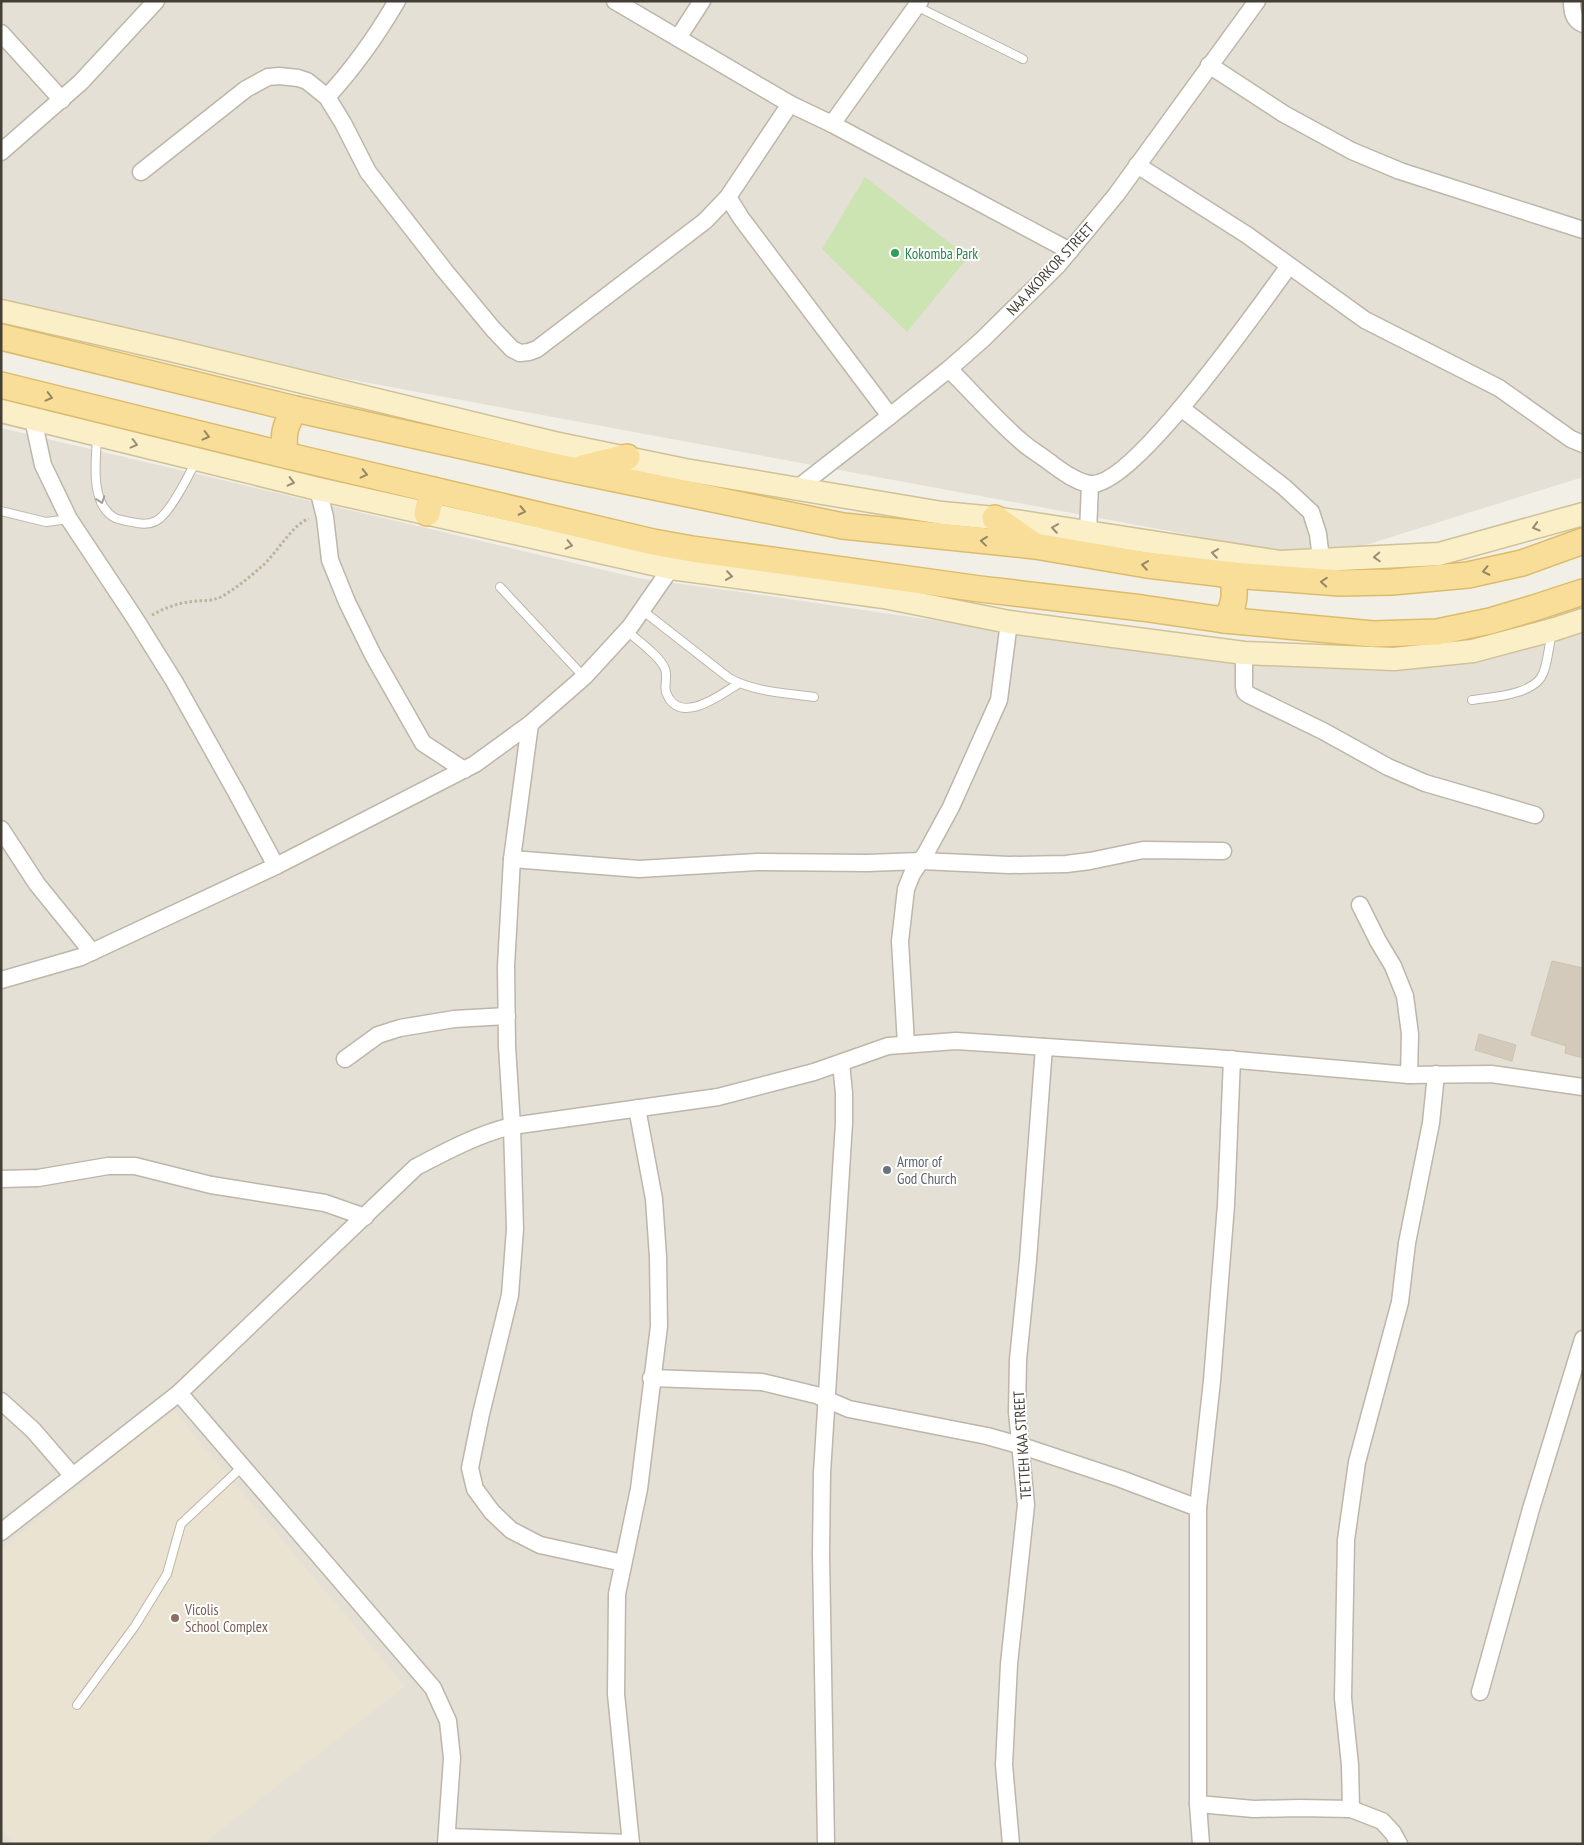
<svg xmlns="http://www.w3.org/2000/svg" width="1584" height="1845" font-family="'PT Sans Narrow',sans-serif">
	<style>
		.residential { fill: #e5e0d5 }
		.education { fill: #eae3d1 }
		.green { fill: #cce4b1 }
		.building { fill: #d3cabc; stroke: #cdc2b0 }
		.lines { fill: none; stroke-linecap: round; stroke-linejoin: round }
		.lane-casing { stroke: #bdb6a9; stroke-width: 10 }
		.street-casing { stroke: #bdb6a9; stroke-width: 19 }
		.secondary-casing { stroke: #cfc298; stroke-width: 25 }
		.primary-casing { stroke: #dcbc6a; stroke-width: 28 }
		.path { stroke: #beb29c; stroke-width: 3; stroke-dasharray: 2.5 2.5; stroke-linecap: butt }
		.lane { stroke: #fff; stroke-width: 8 }
		.street { stroke: #fff; stroke-width: 16 }
		.secondary { stroke: #fbefc7; stroke-width: 22 }
		.primary { stroke: #f8de99; stroke-width: 25 }
		.oneway { stroke: #958763 }
		.oneway2 { stroke: #968e77 }
		.oneway3 { stroke: #a29f9a }
		.leisure-dot { fill: #2e9e5b; stroke: #fff; stroke-width: 2 }
		.worship-dot { fill: #6b7280; stroke: #fff; stroke-width: 2 }
		.education-dot { fill: #8d6e63; stroke: #fff; stroke-width: 2 }
		.labels { text-anchor: middle; dominant-baseline: central; stroke-width: 4; stroke-linejoin: round; paint-order: stroke }
		.leisure-label { font-size: 15px; fill: #27864d; stroke: #fff; text-anchor: start }
		.street-label { font-size: 15px; fill: #443f36; stroke: #fff }
		.worship-label { font-size: 15px; fill: #5b616d; stroke: #fff; text-anchor: start }
		.education-label { font-size: 15px; fill: #785e54; stroke: #fff; text-anchor: start }
	</style>
	<rect width="100%" height="100%" fill="#f2efe6"/>
	<g class="residential">
		<polygon points="1,1 1583,1 1583,477 1321,559 88,331 1,304"/>
		<polygon points="1,428 638,578 741,592 1238,665 1381,671 1495,657 1583,630 1583,1844 1,1844"/>
	</g>
	<polygon class="education" points="172,1409 405,1686 203,1844 15,1844 1,1828 1,1550"/>
	<polygon class="green" points="865,177 968,257 907,332 822,249"/>
	<g class="building">
		<polygon points="1552,961 1583,968 1583,1058 1565,1053 1566,1046 1531,1035"/>
		<polygon points="1479,1034 1516,1045 1512,1061 1475,1050"/>
	</g>
	<g class="lines">
		<g class="lane-casing">
			<g id="lane">
				<polyline points="916,6 1023,59"/>
				<path d="M97 437C96 459 90 501 112 516 115 519 122 520 126 521 137 523 146 526 156 521 170 514 189 475 196 461"/>
				<polyline points="1,511 46,522 69,519"/>
				<polyline points="500,587 584,677"/>
				<path d="M642 610 729 678C754 692 786 693 814 697"/>
				<path d="M627 631C637 640 661 657 665 669 668 677 664 685 666 692 679 727 720 695 738 684"/>
				<path d="M1472 700C1493 697 1537 695 1544 671 1548 659 1549 645 1552 633"/>
				<polyline points="77,1705 135,1626 167,1574 181,1524 243,1466"/>
			</g>
		</g>
		<g class="street-casing">
			<g id="street">
				<polyline points="615,1 790,104 832,124 1070,251"/>
				<path d="M1572 1C1572 11 1573 20 1583 24"/>
				<polyline points="1,33 62,100"/>
				<polyline points="678,38 702,1"/>
				<polyline points="1209,65 1284,114 1352,151 1400,171 1583,230"/>
				<path d="M327 97C354 68 377 35 397 1"/>
				<polyline points="832,124 920,1"/>
				<polyline points="1,152 81,82 156,1"/>
				<polyline points="1137,165 1247,235 1365,320 1499,388 1571,439 1583,444"/>
				<polyline points="141,172 246,89 268,77 279,76 298,78 307,81 327,97 343,123 368,172 445,271 493,329 512,349 520,353 529,352 537,349 705,221 728,197 790,104"/>
				<polyline points="728,197 741,218 890,416"/>
				<path d="M949 369C973 393 996 420 1022 442 1031 450 1042 456 1052 464 1063 472 1075 481 1089 484 1132 490 1261 304 1289 266"/>
				<polyline points="1181,408 1284,487 1311,512 1318,534 1321,559"/>
				<polyline points="33,419 43,465 69,519 134,617 174,681 235,790 276,866"/>
				<polyline points="318,489 325,517 330,560 347,602 373,655 423,743 464,770"/>
				<polyline points="795,490 890,416 949,369 983,339 1058,265 1116,195 1257,1"/>
				<polyline points="1088,533 1090,484"/>
				<polyline points="1244,653 1244,687 1245,692 1249,695 1323,731 1388,767 1425,783 1535,815"/>
				<polyline points="530,724 512,859 506,966 507,1046 512,1126 515,1229 510,1295 481,1414 470,1468 475,1489 492,1512 511,1530 540,1545 623,1563"/>
				<polyline points="1,829 37,884 92,952"/>
				<polyline points="512,859 639,869 757,862 867,863 921,861 1009,865 1066,864 1090,861 1143,850 1223,851"/>
				<polyline points="1360,905 1378,941 1393,966 1405,996 1410,1034 1409,1075"/>
				<polyline points="1,980 81,957 276,866 475,764 530,724 584,677 630,627 671,568"/>
				<polyline points="906,1044 900,941 906,889 912,874 926,853 951,807 999,700 1009,622"/>
				<polyline points="345,1059 378,1035 400,1028 454,1019 507,1016"/>
				<polyline points="1,1179 38,1178 108,1166 135,1166 211,1185 325,1203 365,1217"/>
				<polyline points="651,1378 762,1382 816,1395 849,1409 987,1436 1019,1445 1121,1479 1198,1508"/>
				<polyline points="179,1393 433,1688 448,1721 452,1758 446,1844"/>
				<polyline points="1,1401 33,1430 72,1475"/>
				<path d="M1 1532 179 1393 416 1167C447 1151 478 1134 512 1126L718 1097 814 1072 888 1046 956 1041 1214 1058 1409 1075 1491 1074 1583 1087"/>
				<polyline points="1480,1692 1531,1509 1583,1339"/>
				<polyline points="1198,1804 1254,1809 1300,1808 1351,1809 1382,1821 1393,1833 1399,1844"/>
				<polyline points="1351,1809 1350,1765 1343,1698 1346,1540 1357,1462 1400,1302 1407,1243 1431,1123 1436,1074"/>
				<polyline points="447,1837 631,1843"/>
				<polyline points="631,1844 616,1694 617,1594 639,1489 659,1326 658,1257 654,1199 637,1108"/>
				<polyline points="826,1844 821,1554 822,1473 844,1123 844,1093 841,1063"/>
				<polyline points="1011,1844 1004,1765 1009,1664 1026,1505 1017,1412 1018,1360 1028,1260 1044,1047"/>
				<polyline points="1201,1844 1198,1804 1198,1508 1212,1381 1226,1205 1232,1059"/>
			</g>
		</g>
		<g class="secondary-casing">
			<g id="secondary">
				<polyline points="1,311 171,350 554,443 685,470 942,513 995,518 1280,562 1439,554 1583,514"/>
				<polyline points="1,411 318,489 671,568 884,597 1009,622 1106,635 1244,653 1394,659 1473,651 1552,630 1583,620"/>
			</g>
		</g>
		<g class="primary-casing">
			<g id="primary">
				<polyline points="1,337 295,409 553,466 843,526 1035,546 1147,565 1233,575 1340,583 1392,582 1468,575 1522,563 1583,541"/>
				<polyline points="1,385 285,455 653,542 692,549 980,589 1142,608 1224,620 1373,634 1437,632 1490,621 1534,608 1583,592"/>
				<path d="M285 455C283 434 284 427 295 409"/>
				<polyline points="583,468 627,457"/>
				<polyline points="427,513 433,490"/>
				<polyline points="995,518 1033,545"/>
				<path d="M1224 620C1236 607 1235 592 1233 575"/>
			</g>
		</g>
		<path class="path" d="M152 615C163 609 175 604 188 602 199 600 210 602 221 597 235 589 250 577 261 567 275 556 293 523 309 519"/>
		<use href="#lane" class="lane"/>
		<use href="#street" class="street"/>
		<use href="#secondary" class="secondary"/>
		<use href="#primary" class="primary"/>
	</g>
	<defs><path id="oneway-chevron" d="M-2-3.5L2.5 0L-2 3.5" fill="none" stroke-width="1.6" stroke-linecap="round" stroke-linejoin="round" transform="scale(1.25)"/></defs>
	<g class="oneway">
		<use href="#oneway-chevron" transform="translate(49 397) rotate(14)"/>
		<use href="#oneway-chevron" transform="translate(206 436) rotate(14)"/>
		<use href="#oneway-chevron" transform="translate(364 474) rotate(13)"/>
		<use href="#oneway-chevron" transform="translate(522 511) rotate(12)"/>
		<use href="#oneway-chevron" transform="translate(984 541) rotate(-174)"/>
		<use href="#oneway-chevron" transform="translate(1145 565) rotate(-172)"/>
		<use href="#oneway-chevron" transform="translate(1486 571) rotate(168)"/>
		<use href="#oneway-chevron" transform="translate(1324 582) rotate(-176)"/>
	</g>
	<g class="oneway2">
		<use href="#oneway-chevron" transform="translate(134 444) rotate(14)"/>
		<use href="#oneway-chevron" transform="translate(291 482) rotate(14)"/>
		<use href="#oneway-chevron" transform="translate(1536 527) rotate(164)"/>
		<use href="#oneway-chevron" transform="translate(1055 528) rotate(-171)"/>
		<use href="#oneway-chevron" transform="translate(569 545) rotate(13)"/>
		<use href="#oneway-chevron" transform="translate(1215 553) rotate(-171)"/>
		<use href="#oneway-chevron" transform="translate(1377 557) rotate(177)"/>
		<use href="#oneway-chevron" transform="translate(729 576) rotate(8)"/>
	</g>
	<use class="oneway3" href="#oneway-chevron" transform="translate(101 500) rotate(71)"/>
	<circle class="leisure-dot" cx="895" cy="253" r="5"/>
	<circle class="worship-dot" cx="887" cy="1170" r="5"/>
	<circle class="education-dot" cx="175" cy="1618" r="5"/>
	<g class="labels">
		<g class="leisure-label">
			<text x="905" y="253">Kokomba Park</text>
		</g>
		<g class="street-label">
			<text transform="translate(1050 269) rotate(-47)">NAA AKORKOR STREET</text>
			<text transform="translate(1022 1445) rotate(-94)">TETTEH KAA STREET</text>
		</g>
		<g class="worship-label">
			<text x="897" y="1161">Armor of<tspan x="897" dy="17">God Church</tspan></text>
		</g>
		<g class="education-label">
			<text x="185" y="1609">Vicolis<tspan x="185" dy="17">School Complex</tspan></text>
		</g>
	</g>
	<rect width="1584" height="1845" fill="none" stroke="#443f36" stroke-width="5"/>
</svg>
